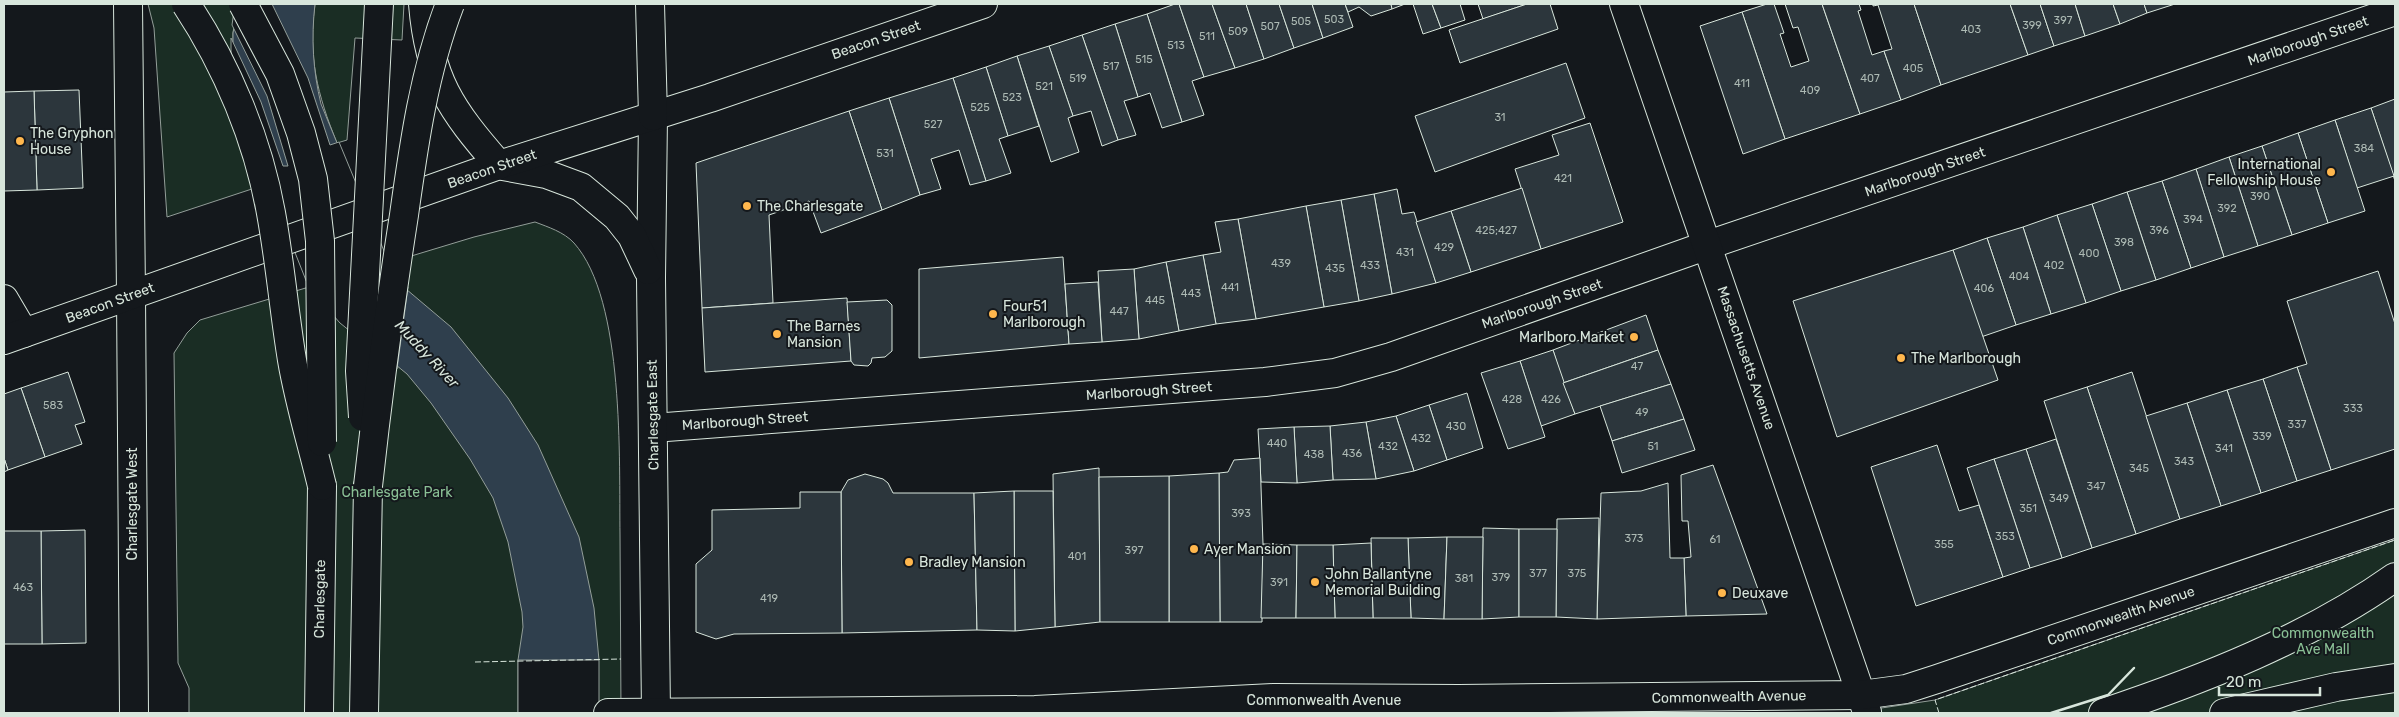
<svg xmlns="http://www.w3.org/2000/svg" width="2399" height="717" font-family="Rubik,sans-serif">
	<style>
		.green { fill: #1a2d24; stroke: #939e99 }
		.water { fill: #2f3f4d; stroke: #939e99 }
		.pier { fill: #14181c; stroke: #939e99 }
		.building { fill: #2c363c; stroke: #d8e6dc }
		.lines { fill: none; stroke-linecap: round; stroke-linejoin: round }
		.minor-casing { stroke: #d8e6dc; stroke-width: 30 }
		.major-casing { stroke: #d8e6dc; stroke-width: 30 }
		.highway-casing { stroke: #d8e6dc; stroke-width: 30 }
		.minor { stroke: #14181c; stroke-width: 28 }
		.major { stroke: #14181c; stroke-width: 28 }
		.highway { stroke: #14181c; stroke-width: 28 }
		.highway-bridge-casing { stroke: #d8e6dc; stroke-width: 30; stroke-linecap: butt }
		.highway-bridge { stroke: #14181c; stroke-width: 28 }
		.fence { stroke: #d8e6dc; stroke-width: 1; stroke-dasharray: 6 2.5; stroke-linecap: butt }
		.wall { stroke: #d8e6dc; stroke-width: 2.5 }
		.poi-dot { fill: #ffb74d; stroke: #14181c; stroke-width: 2 }
		.labels { text-anchor: middle; dominant-baseline: central; stroke-width: 4; stroke-linejoin: round; paint-order: stroke }
		.number-label { font-size: 11px; fill: #adbab4 }
		.street-label { font-size: 14px; fill: #d8e6dc; stroke: #14181c }
		.poi-label { font-size: 14px; fill: #d8e6dc; stroke: #14181c; text-anchor: start }
		.park-label { font-size: 14px; fill: #8ac095; stroke: #14181c }
		.water-label { font-size: 15px; font-style: italic; fill: #d8e6dc; stroke: #14181c }
	</style>
	<rect width="100%" height="100%" fill="#14181c"/>
	<g class="green">
		<polygon points="148,4 238,4 233,33 233,64 270,183 167,217 154,28"/>
		<path d="M315 4H404L402 40 355 38 347 140 337 143C317 94 308 57 315 4Z"/>
		<path d="M535 222C548 227 564 232 574 243 625 300 619 461 620 535 620 594 621 654 621 713H189V688L178 663 174 353 187 333 200 320 474 237Z"/>
		<polygon points="2395,540 2395,713 1848,713 1935,700"/>
	</g>
	<path class="water" d="M238 4H315C311 38 313 71 321 104L387 264 406 289 451 327 508 398 538 445 579 537 594 608 599 660 518 713V660L523 627 522 612 508 542 493 498 470 459 431 403 407 374 342 321 233 64V33Z"/>
	<g class="pier">
		<polygon points="235,4 272,4 308,78 330,145 339,142 389,263 408,287 397,369 340,323 309,288 268,184 231,64 231,38 261,102 283,166 288,166 267,96 232,25"/>
		<rect x="518" y="660" width="81" height="53"/>
	</g>
	<g class="building">
		<polygon points="1175,4 1179,4 1204,77 1192,81 1204,115 1182,122 1147,14"/>
		<polygon points="1179,4 1212,4 1235,68 1204,77"/>
		<polygon points="1212,4 1246,4 1264,59 1235,68"/>
		<polygon points="1246,4 1279,4 1294,48 1264,59"/>
		<polygon points="1279,4 1312,4 1323,38 1294,48"/>
		<polygon points="1312,4 1345,4 1353,27 1323,38"/>
		<polygon points="1345,4 1391,4 1392,9 1371,16 1359,7 1348,12"/>
		<polygon points="1391,4 1405,4 1392,9"/>
		<polygon points="1413,4 1432,4 1441,28 1423,34"/>
		<polygon points="1432,4 1460,4 1465,20 1441,28"/>
		<polygon points="1478,4 1527,4 1483,19"/>
		<polygon points="1527,4 1550,4 1558,29 1460,63 1449,30"/>
		<polygon points="1767,4 1774,4 1784,33 1780,34 1791,67 1809,61 1798,27 1793,28 1785,4 1822,4 1860,114 1785,139 1742,12"/>
		<polygon points="1822,4 1859,4 1861,10 1858,11 1872,55 1884,51 1901,100 1860,114"/>
		<polygon points="1873,4 1914,4 1941,85 1901,100 1884,51 1892,49 1878,5 1873,6"/>
		<polygon points="1914,4 2010,4 2028,55 1941,85"/>
		<polygon points="2010,4 2040,4 2054,46 2028,55"/>
		<polygon points="2040,4 2075,4 2085,36 2054,46"/>
		<polygon points="2075,4 2113,4 2120,24 2085,36"/>
		<polygon points="2113,4 2144,4 2147,13 2120,24"/>
		<polygon points="2144,4 2175,4 2147,13"/>
		<polygon points="1742,12 1785,139 1743,154 1700,26"/>
		<polygon points="1147,14 1182,122 1162,128 1150,93 1138,97 1115,24"/>
		<polygon points="1115,24 1138,97 1124,101 1136,135 1118,140 1082,35"/>
		<polygon points="1082,35 1118,140 1102,146 1091,111 1073,116 1049,46"/>
		<polygon points="1049,46 1073,116 1068,118 1079,152 1051,162 1017,56"/>
		<polygon points="1017,56 1039,126 1008,136 986,67"/>
		<polygon points="1566,63 1585,118 1435,172 1415,116"/>
		<polygon points="986,67 1008,136 999,139 1011,173 986,181 953,78"/>
		<polygon points="953,78 986,181 970,185 959,150 931,159 941,189 920,195 889,98"/>
		<polygon points="79,90 83,188 37,190 34,91"/>
		<polygon points="34,91 37,190 4,191 4,92"/>
		<polygon points="889,98 920,195 882,210 849,111"/>
		<polygon points="2395,99 2395,181 2371,108"/>
		<polygon points="2371,108 2394,176 2357,188 2335,120"/>
		<polygon points="849,111 882,210 821,233 809,201 769,215 773,303 702,308 696,163"/>
		<polygon points="2335,120 2365,211 2328,223 2298,133"/>
		<polygon points="1590,123 1623,222 1541,249 1515,169 1559,155 1552,135"/>
		<polygon points="2298,133 2328,223 2292,235 2262,146"/>
		<polygon points="2262,146 2292,235 2258,246 2229,157"/>
		<polygon points="2229,157 2258,246 2224,257 2196,169"/>
		<polygon points="2196,169 2224,257 2191,268 2162,181"/>
		<polygon points="2162,181 2191,268 2156,280 2127,192"/>
		<polygon points="1522,188 1541,249 1471,272 1451,211"/>
		<polygon points="1397,189 1402,214 1414,212 1436,283 1392,294 1374,194"/>
		<polygon points="2127,192 2156,280 2121,291 2092,204"/>
		<polygon points="1374,194 1392,294 1359,301 1341,200"/>
		<polygon points="1341,200 1359,301 1324,307 1306,206"/>
		<polygon points="2092,204 2121,291 2086,303 2057,215"/>
		<polygon points="1306,206 1324,307 1256,319 1238,219"/>
		<polygon points="1451,211 1471,272 1436,283 1416,222"/>
		<polygon points="2057,215 2086,303 2051,314 2023,227"/>
		<polygon points="1238,219 1256,319 1216,324 1203,255 1221,252 1215,222"/>
		<polygon points="2023,227 2051,314 2016,325 1987,238"/>
		<polygon points="1987,238 2016,325 1981,337 1953,250"/>
		<polygon points="1953,250 1998,380 1837,437 1793,301"/>
		<polygon points="1203,255 1216,324 1179,331 1166,262"/>
		<polygon points="1063,257 1069,344 919,358 919,269"/>
		<polygon points="1166,262 1179,331 1139,339 1134,269"/>
		<polygon points="1134,269 1139,339 1102,342 1098,271"/>
		<polygon points="2378,271 2395,324 2395,449 2331,470 2297,367 2307,364 2287,301"/>
		<polygon points="1098,282 1102,342 1069,344 1065,284"/>
		<polygon points="847,298 851,361 705,372 702,308"/>
		<polygon points="887,300 892,305 892,351 885,357 872,358 871,363 868,366 854,365 851,361 847,302"/>
		<polygon points="1646,315 1658,350 1563,383 1553,350"/>
		<polygon points="1553,350 1575,414 1541,426 1520,361"/>
		<polygon points="1658,350 1671,384 1575,414 1563,383"/>
		<polygon points="1520,361 1545,437 1508,449 1481,373"/>
		<polygon points="2297,367 2331,470 2297,481 2263,379"/>
		<polygon points="68,372 85,422 75,425 82,444 45,457 21,388"/>
		<polygon points="2132,372 2180,519 2136,534 2087,387"/>
		<polygon points="2263,379 2297,481 2261,493 2227,390"/>
		<polygon points="1671,384 1684,419 1612,441 1600,406"/>
		<polygon points="2087,387 2136,534 2092,548 2044,401"/>
		<polygon points="21,388 45,457 8,470 4,458 4,394"/>
		<polygon points="2227,390 2261,493 2221,506 2187,403"/>
		<polygon points="1467,393 1483,448 1447,460 1429,405"/>
		<polygon points="2187,403 2221,506 2180,519 2146,416"/>
		<polygon points="1429,405 1447,460 1414,471 1396,416"/>
		<polygon points="1396,416 1414,471 1376,479 1366,422"/>
		<polygon points="1684,419 1695,450 1622,473 1612,441"/>
		<polygon points="1366,422 1376,479 1333,480 1330,426"/>
		<polygon points="1330,426 1333,480 1297,483 1294,427"/>
		<polygon points="1294,427 1297,483 1261,482 1258,429"/>
		<polygon points="2056,439 2092,548 2062,558 2026,449"/>
		<polygon points="1937,445 1959,511 1979,505 2003,577 1916,606 1871,467"/>
		<polygon points="2026,449 2062,558 2030,568 1994,459"/>
		<polygon points="4,458 8,470 4,472"/>
		<polygon points="1260,458 1263,544 1262,622 1220,622 1219,473 1228,472 1234,460"/>
		<polygon points="1994,459 2030,568 2003,577 1967,468"/>
		<polygon points="1713,465 1767,614 1686,616 1684,558 1691,557 1688,521 1682,521 1681,475"/>
		<polygon points="1099,468 1100,622 1055,627 1053,474"/>
		<polygon points="1219,473 1220,622 1169,622 1169,476"/>
		<polygon points="865,474 883,479 888,483 893,493 974,493 977,630 842,633 841,492 848,480"/>
		<polygon points="1169,476 1169,622 1100,622 1099,477"/>
		<polygon points="1668,483 1670,558 1684,558 1686,616 1597,619 1601,493 1641,491"/>
		<polygon points="1014,491 1053,491 1055,627 1015,631"/>
		<polygon points="1014,491 1015,631 977,630 974,493"/>
		<polygon points="800,492 841,492 842,633 734,634 716,639 696,632 696,564 712,550 712,510 800,508"/>
		<polygon points="1599,518 1597,619 1556,617 1557,519"/>
		<polygon points="1483,528 1519,529 1519,617 1482,619"/>
		<polygon points="1519,529 1557,529 1556,617 1519,617"/>
		<polygon points="85,530 86,643 42,644 41,531"/>
		<polygon points="4,531 41,531 42,644 4,644"/>
		<polygon points="1447,537 1444,619 1411,618 1408,538"/>
		<polygon points="1447,537 1483,537 1482,619 1444,619"/>
		<polygon points="1371,538 1408,538 1411,618 1373,618"/>
		<polygon points="1371,543 1373,618 1335,618 1333,545"/>
		<polygon points="1263,544 1297,545 1296,618 1261,618"/>
		<polygon points="1297,545 1333,545 1335,618 1296,618"/>
	</g>
	<g class="lines">
		<g class="minor-casing">
			<g id="minor">
				<polyline points="4,299 24,333"/>
				<polyline points="653,428 1265,382 1335,373 1391,357 1708,245 2395,11"/>
			</g>
		</g>
		<g class="major-casing">
			<g id="major">
				<polyline points="1624,4 1867,712"/>
				<polyline points="653,116 651,278 656,713"/>
				<polyline points="503,166 546,174 581,187 617,217 632,236 648,270"/>
				<polyline points="131,295 134,713"/>
				<polyline points="4,340 499,165 710,98 983,4"/>
				<polyline points="608,713 1035,710 1273,698 1459,699 1861,695 1906,689 1937,679 2395,523"/>
				<path d="M2103 713C2202 680 2309 638 2395 577"/>
				<polyline points="2224,713 2336,687 2395,678"/>
			</g>
		</g>
		<g class="highway-casing">
			<g id="highway">
				<polyline points="128,4 131,295"/>
				<path d="M423 4C429 79 451 110 499 165"/>
				<polyline points="650,4 653,116"/>
				<polyline points="319,713 322,486"/>
				<polyline points="364,713 368,486"/>
			</g>
		</g>
		<use href="#minor" class="minor"/>
		<use href="#major" class="major"/>
		<use href="#highway" class="highway"/>
		<g class="highway-bridge-casing">
			<g id="highway-bridge">
				<path d="M186 4C227 66 258 140 271 213 280 262 284 311 292 360 299 402 312 444 322 486"/>
				<polyline points="243,4 280,74 301,133 313,179 320,241 322,442"/>
				<polyline points="363,417 360,371 379,4"/>
				<path d="M368 486C378 395 390 305 404 215 414 143 424 72 450 4"/>
			</g>
		</g>
		<use href="#highway-bridge" class="highway-bridge"/>
		<g class="fence">
			<polyline points="475,662 621,659"/>
			<polyline points="1939,713 1935,700 2395,540"/>
		</g>
		<polyline class="wall" points="2051,713 2108,695 2134,668"/>
	</g>
	<g class="poi-dot">
		<circle cx="20" cy="141" r="5"/>
		<circle cx="2331" cy="172" r="5"/>
		<circle cx="747" cy="206" r="5"/>
		<circle cx="993" cy="314" r="5"/>
		<circle cx="777" cy="334" r="5"/>
		<circle cx="1634" cy="337" r="5"/>
		<circle cx="1901" cy="358" r="5"/>
		<circle cx="1194" cy="549" r="5"/>
		<circle cx="909" cy="562" r="5"/>
		<circle cx="1315" cy="582" r="5"/>
		<circle cx="1722" cy="593" r="5"/>
	</g>
	<g class="labels">
		<g class="number-label">
			<text x="1334" y="19">503</text>
			<text x="2063" y="20">397</text>
			<text x="1301" y="21">505</text>
			<text x="2032" y="25">399</text>
			<text x="1270" y="26">507</text>
			<text x="1971" y="29">403</text>
			<text x="1238" y="31">509</text>
			<text x="1207" y="36">511</text>
			<text x="1176" y="45">513</text>
			<text x="1144" y="59">515</text>
			<text x="1111" y="66">517</text>
			<text x="1913" y="68">405</text>
			<text x="1078" y="78">519</text>
			<text x="1870" y="78">407</text>
			<text x="1742" y="83">411</text>
			<text x="1044" y="86">521</text>
			<text x="1810" y="90">409</text>
			<text x="1012" y="97">523</text>
			<text x="980" y="107">525</text>
			<text x="1500" y="117">31</text>
			<text x="933" y="124">527</text>
			<text x="2364" y="148">384</text>
			<text x="885" y="153">531</text>
			<text x="1563" y="178">421</text>
			<text x="2260" y="196">390</text>
			<text x="2227" y="208">392</text>
			<text x="2193" y="219">394</text>
			<text x="1496" y="230">425;427</text>
			<text x="2159" y="230">396</text>
			<text x="2124" y="242">398</text>
			<text x="1444" y="247">429</text>
			<text x="1405" y="252">431</text>
			<text x="2089" y="253">400</text>
			<text x="1281" y="263">439</text>
			<text x="1370" y="265">433</text>
			<text x="2054" y="265">402</text>
			<text x="1335" y="268">435</text>
			<text x="2019" y="276">404</text>
			<text x="1230" y="287">441</text>
			<text x="1984" y="288">406</text>
			<text x="1191" y="293">443</text>
			<text x="1155" y="300">445</text>
			<text x="1119" y="311">447</text>
			<text x="1637" y="366">47</text>
			<text x="1512" y="399">428</text>
			<text x="1551" y="399">426</text>
			<text x="53" y="405">583</text>
			<text x="2353" y="408">333</text>
			<text x="1642" y="412">49</text>
			<text x="2297" y="424">337</text>
			<text x="1456" y="426">430</text>
			<text x="2262" y="436">339</text>
			<text x="1421" y="438">432</text>
			<text x="1277" y="443">440</text>
			<text x="1388" y="446">432</text>
			<text x="1653" y="446">51</text>
			<text x="2224" y="448">341</text>
			<text x="1352" y="453">436</text>
			<text x="1314" y="454">438</text>
			<text x="2184" y="461">343</text>
			<text x="2139" y="468">345</text>
			<text x="2096" y="486">347</text>
			<text x="2059" y="498">349</text>
			<text x="2028" y="508">351</text>
			<text x="1241" y="513">393</text>
			<text x="2005" y="536">353</text>
			<text x="1634" y="538">373</text>
			<text x="1715" y="539">61</text>
			<text x="1944" y="544">355</text>
			<text x="1134" y="550">397</text>
			<text x="1077" y="556">401</text>
			<text x="1538" y="573">377</text>
			<text x="1577" y="573">375</text>
			<text x="1501" y="577">379</text>
			<text x="1464" y="578">381</text>
			<text x="1279" y="582">391</text>
			<text x="23" y="587">463</text>
			<text x="769" y="598">419</text>
		</g>
		<g class="street-label">
			<text transform="translate(876 40) rotate(-19)">Beacon Street</text>
			<text transform="translate(2308 41) rotate(-19)">Marlborough Street</text>
			<text transform="translate(492 169) rotate(-19)">Beacon Street</text>
			<text transform="translate(1925 172) rotate(-19)">Marlborough Street</text>
			<text transform="translate(110 303) rotate(-20)">Beacon Street</text>
			<text transform="translate(1542 304) rotate(-19)">Marlborough Street</text>
			<text transform="translate(1746 358) rotate(71)">Massachusetts Avenue</text>
			<text transform="translate(1149 391) rotate(-4)">Marlborough Street</text>
			<text transform="translate(653 415) rotate(-91)">Charlesgate East</text>
			<text transform="translate(745 421) rotate(-4)">Marlborough Street</text>
			<text transform="translate(132 504) rotate(-90)">Charlesgate West</text>
			<text transform="translate(320 599) rotate(-89)">Charlesgate</text>
			<text transform="translate(2121 616) rotate(-19)">Commonwealth Avenue</text>
			<text transform="translate(1729 697) rotate(-1)">Commonwealth Avenue</text>
			<text x="1324" y="700">Commonwealth Avenue</text>
		</g>
		<g class="poi-label">
			<text x="30" y="133">The Gryphon<tspan x="30" dy="16">House</tspan></text>
			<text x="2321" y="164" text-anchor="end">International<tspan x="2321" dy="16">Fellowship House</tspan></text>
			<text x="757" y="206">The Charlesgate</text>
			<text x="1003" y="306">Four51<tspan x="1003" dy="16">Marlborough</tspan></text>
			<text x="787" y="326">The Barnes<tspan x="787" dy="16">Mansion</tspan></text>
			<text x="1624" y="337" text-anchor="end">Marlboro Market</text>
			<text x="1911" y="358">The Marlborough</text>
			<text x="1204" y="549">Ayer Mansion</text>
			<text x="919" y="562">Bradley Mansion</text>
			<text x="1325" y="574">John Ballantyne<tspan x="1325" dy="16">Memorial Building</tspan></text>
			<text x="1732" y="593">Deuxave</text>
		</g>
		<g class="park-label">
			<text x="397" y="492">Charlesgate Park</text>
			<text x="2323" y="633">Commonwealth<tspan x="2323" dy="16">Ave Mall</tspan></text>
		</g>
		<g class="water-label">
			<text transform="translate(427 354) rotate(47)">Muddy River</text>
		</g>
	</g>
	<rect width="2399" height="717" fill="none" stroke="#d8e6dc" stroke-width="10"/>
	<path d="M2219 687v8h101v-8" fill="none" stroke="#d8e6dc" stroke-width="2.5"/>
	<text x="2226" y="687" font-size="15" fill="#d8e6dc" stroke="#14181c" stroke-width="4" paint-order="stroke">20 m</text>
</svg>
